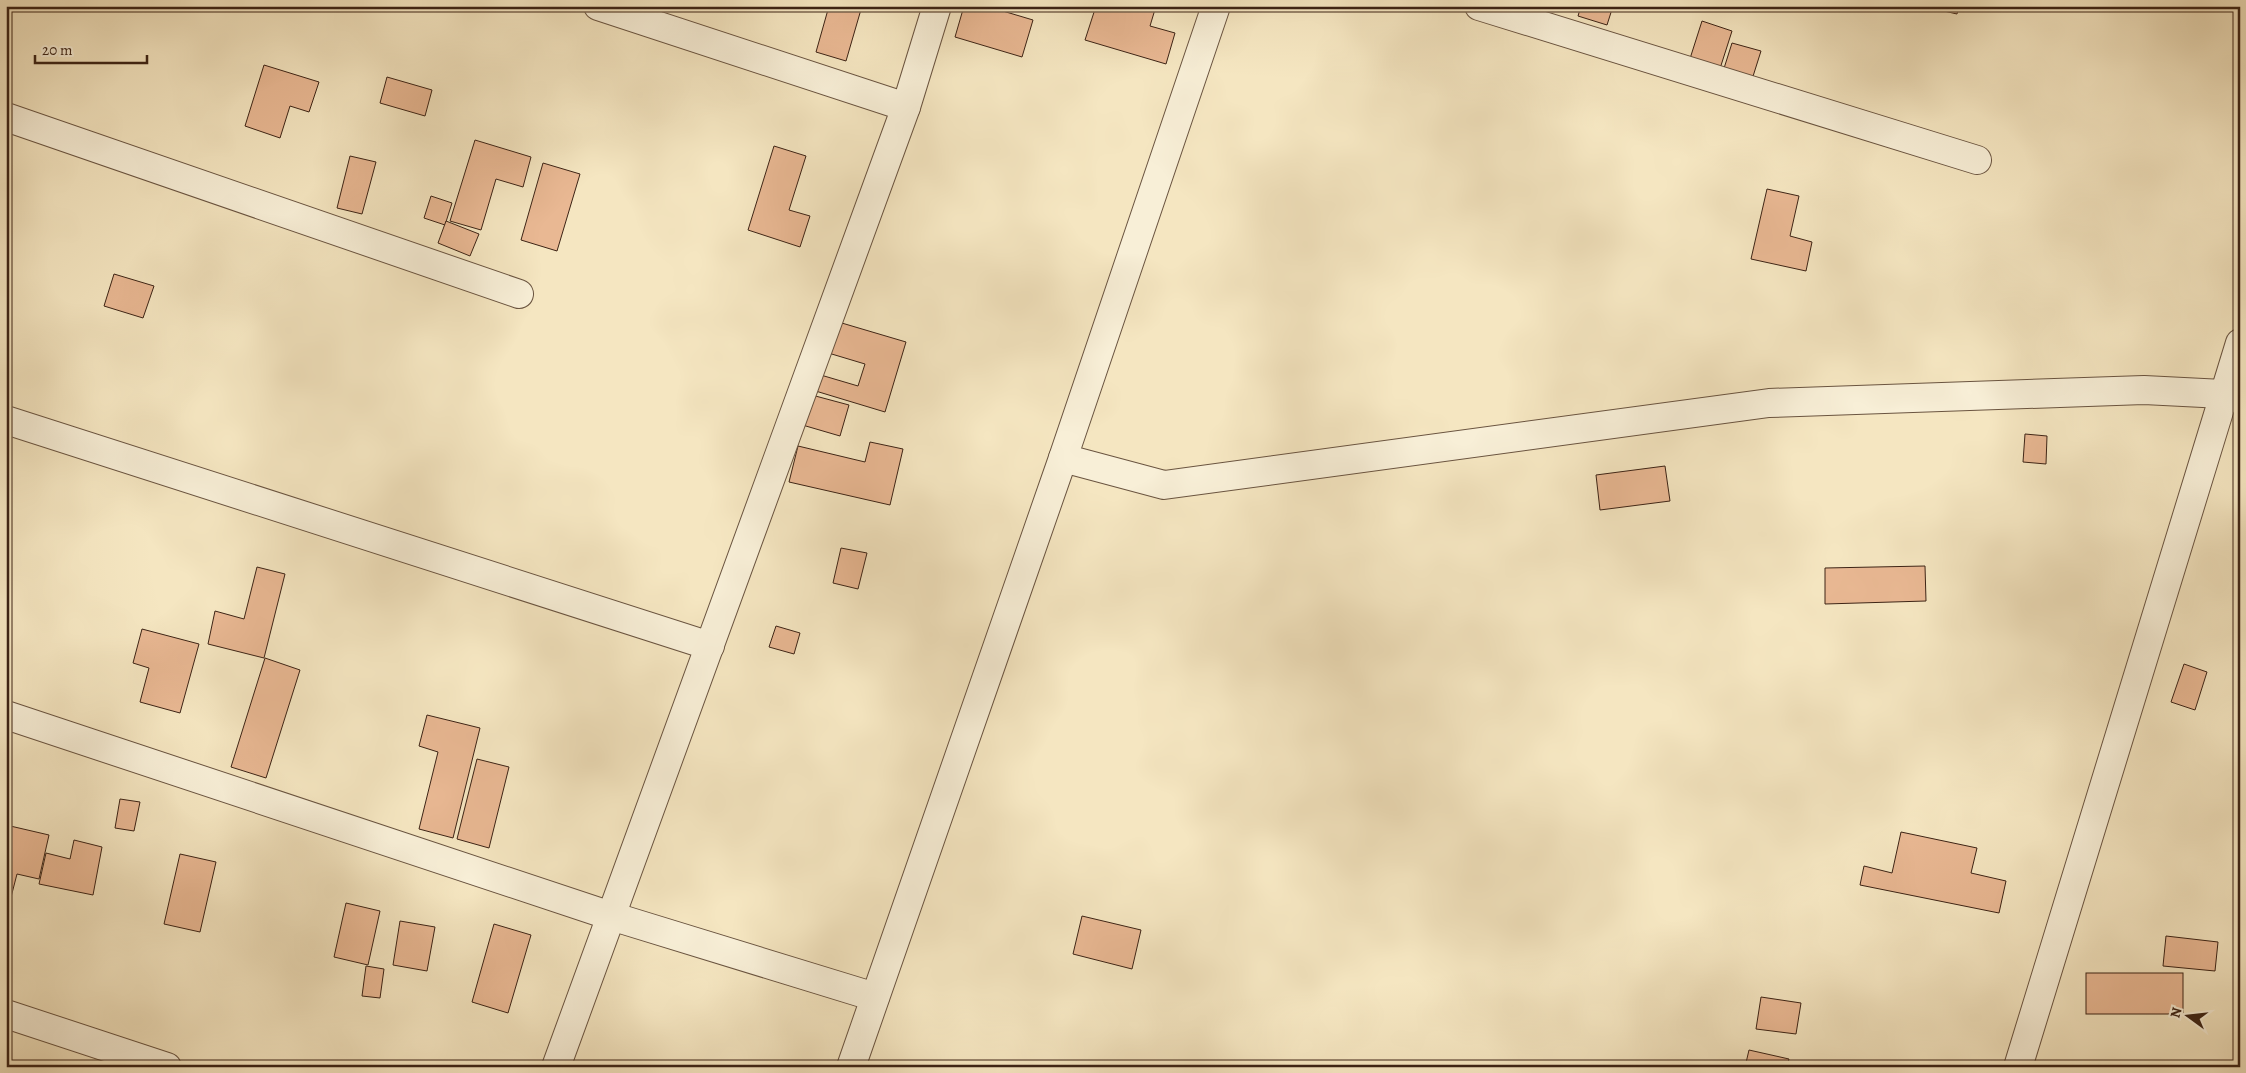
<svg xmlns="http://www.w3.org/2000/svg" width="2246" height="1073" font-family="Alegreya,serif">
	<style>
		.building { fill: #e9b893; stroke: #3c2315 }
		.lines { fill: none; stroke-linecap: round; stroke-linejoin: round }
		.street-casing { stroke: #6a5440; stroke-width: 30 }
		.street { stroke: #f8efd7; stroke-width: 28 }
	</style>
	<rect width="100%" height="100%" fill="#f5e6c1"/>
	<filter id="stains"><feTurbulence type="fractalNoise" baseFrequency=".004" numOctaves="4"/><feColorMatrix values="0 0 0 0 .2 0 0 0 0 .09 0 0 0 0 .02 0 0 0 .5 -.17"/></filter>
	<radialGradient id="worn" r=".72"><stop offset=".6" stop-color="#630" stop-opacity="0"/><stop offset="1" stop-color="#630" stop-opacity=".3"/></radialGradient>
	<g class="building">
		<polygon points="829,6 862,6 846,61 816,52"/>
		<polygon points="964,6 986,6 1033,20 1022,57 955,37"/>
		<polygon points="1096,6 1156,6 1150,26 1175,33 1166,64 1085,40"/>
		<polygon points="1581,6 1613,6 1607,25 1578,16"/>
		<polygon points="1922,6 1959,6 1957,14"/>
		<polygon points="1702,21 1732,31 1717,78 1687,68"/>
		<polygon points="1732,43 1761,51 1749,89 1720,81"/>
		<polygon points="264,65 319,82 309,112 290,106 280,138 245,126"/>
		<polygon points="387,77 432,90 425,116 380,103"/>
		<polygon points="475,140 531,157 523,187 496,179 481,230 450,221"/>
		<polygon points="774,146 806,156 789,210 810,216 800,247 748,230"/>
		<polygon points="350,156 376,162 362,214 337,208"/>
		<polygon points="543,163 580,174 557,251 521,240"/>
		<polygon points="1767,189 1799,196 1790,236 1812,242 1806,271 1751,259"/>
		<polygon points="431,196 452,203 445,225 424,218"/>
		<polygon points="446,221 479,234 470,256 438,243"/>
		<polygon points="114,274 154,286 143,318 104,306"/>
		<polygon points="835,321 906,342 885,412 809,389 814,373 858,386 865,364 825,352"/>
		<polygon points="808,394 849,405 840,436 799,424"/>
		<polygon points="2025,434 2047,436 2046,464 2023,462"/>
		<polygon points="870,442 903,449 890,505 789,482 798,446 865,462"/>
		<polygon points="1665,466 1670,501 1600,510 1596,475"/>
		<polygon points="841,548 867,553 858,589 833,583"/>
		<polygon points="1925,566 1926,601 1825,604 1825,568"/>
		<polygon points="257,567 285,574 264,658 208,644 215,611 244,619"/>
		<polygon points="776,626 800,633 794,654 769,647"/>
		<polygon points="142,629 199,644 180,713 140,702 149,668 133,663"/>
		<polygon points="265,658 300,670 266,778 231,767"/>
		<polygon points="2184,664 2207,672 2195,710 2171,702"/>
		<polygon points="427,715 480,728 453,838 419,829 438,752 419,746"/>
		<polygon points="477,759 509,767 489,848 457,839"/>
		<polygon points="120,799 140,802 134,831 115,828"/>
		<polygon points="6,825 49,835 39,879 17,874 10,901 6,900"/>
		<polygon points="1901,832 1977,848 1971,873 2006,881 1999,913 1860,885 1864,866 1892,873"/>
		<polygon points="74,840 102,847 93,895 39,884 46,853 70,859"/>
		<polygon points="180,854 216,862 200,932 164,924"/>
		<polygon points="346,903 380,911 368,965 334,957"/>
		<polygon points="1082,916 1141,930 1132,969 1073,954"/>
		<polygon points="400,921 435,927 427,971 393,965"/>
		<polygon points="494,924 531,935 508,1013 472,1002"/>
		<polygon points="2166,936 2218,942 2215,971 2163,966"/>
		<polygon points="366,966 384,969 380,998 362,996"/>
		<rect x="2086" y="973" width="97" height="41"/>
		<polygon points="1761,997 1801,1003 1796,1034 1756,1029"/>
		<polygon points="1749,1050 1789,1059 1787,1067 1745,1067"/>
	</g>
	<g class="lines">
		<g class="street-casing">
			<g id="street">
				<polyline points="598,6 906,107"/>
				<polyline points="1216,6 1063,458 1164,485 1769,403 2144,390 2223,394 2240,399"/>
				<polyline points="1479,6 1977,160"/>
				<polyline points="6,117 519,294"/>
				<polyline points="6,420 710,646"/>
				<polyline points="6,715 611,916 875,997"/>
				<polyline points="6,1014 167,1067"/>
				<polyline points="556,1067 906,107 937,6"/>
				<polyline points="851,1067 1063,458"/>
				<polyline points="2018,1067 2240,343"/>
			</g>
		</g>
		<use href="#street" class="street"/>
	</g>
	<rect width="2246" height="1073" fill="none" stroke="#f5e6c1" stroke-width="25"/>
	<rect x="8" y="8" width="2231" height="1058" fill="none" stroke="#3c2315" stroke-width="2.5"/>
	<rect x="12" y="12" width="2221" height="1048" fill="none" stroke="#3c2315"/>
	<g transform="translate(2188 1016) rotate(285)" stroke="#f8efd7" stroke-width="4" paint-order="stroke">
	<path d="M0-4L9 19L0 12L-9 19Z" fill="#3c2315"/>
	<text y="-8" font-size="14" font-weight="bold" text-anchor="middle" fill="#3c2315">N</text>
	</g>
	<path d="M35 55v8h112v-8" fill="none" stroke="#3c2315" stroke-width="2.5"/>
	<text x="42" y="55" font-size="15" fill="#3c2315" stroke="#f8efd7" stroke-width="4" paint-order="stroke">20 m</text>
	<rect width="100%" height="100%" filter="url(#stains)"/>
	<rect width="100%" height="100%" fill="url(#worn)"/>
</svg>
